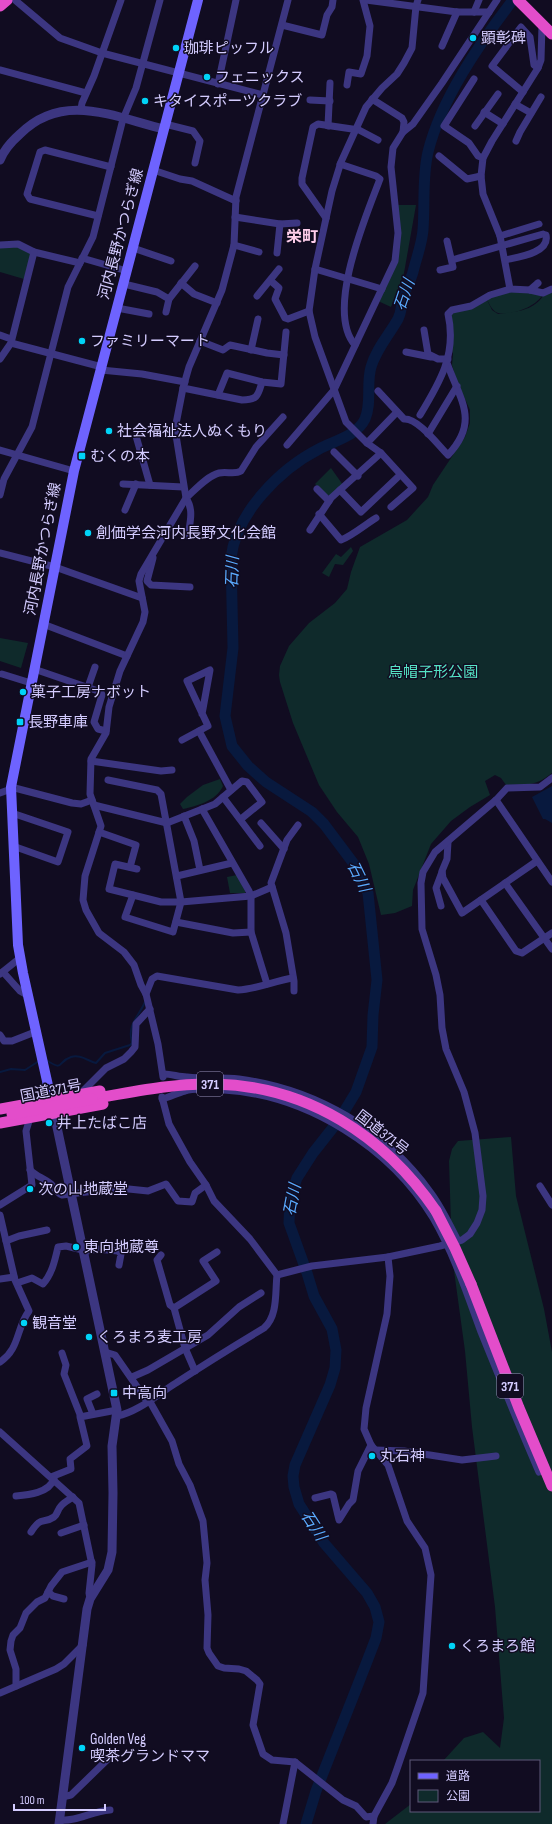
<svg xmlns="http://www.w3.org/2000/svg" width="552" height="1824" font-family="'Sofia Sans Condensed','Noto Sans JP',sans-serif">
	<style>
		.green { fill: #0f2a2b }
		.water { fill: #08193e }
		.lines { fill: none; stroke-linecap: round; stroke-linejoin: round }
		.stream { stroke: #08193e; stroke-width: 2 }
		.river { stroke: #08193e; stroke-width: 11 }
		.minor { stroke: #3c3681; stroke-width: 7 }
		.tertiary { stroke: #3c3681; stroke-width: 9 }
		.secondary { stroke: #6e63ff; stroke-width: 10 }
		.trunk { stroke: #e34dca; stroke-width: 11 }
		.trunk-bridge { stroke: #e34dca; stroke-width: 11 }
		.poi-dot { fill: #00d3f7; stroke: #110c21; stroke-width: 1.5 }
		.labels { text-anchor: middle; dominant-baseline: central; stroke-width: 3; stroke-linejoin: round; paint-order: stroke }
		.shield { fill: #110c21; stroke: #9a92bc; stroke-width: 1 }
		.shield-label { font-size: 14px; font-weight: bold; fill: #d4ccff }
		.poi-label { font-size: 15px; fill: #d4ccff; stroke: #110c21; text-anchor: start }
		.street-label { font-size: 15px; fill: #d4ccff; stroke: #110c21 }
		.park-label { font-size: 15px; fill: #55e2c5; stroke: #110c21 }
		.neighbourhood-label { font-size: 16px; font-weight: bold; fill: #ffceeb; stroke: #110c21 }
		.water-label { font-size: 16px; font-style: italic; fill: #5aabff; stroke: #110c21 }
	</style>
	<rect width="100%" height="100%" fill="#110c21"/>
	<g class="green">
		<polygon points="398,205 416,205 404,273 391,307 378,301 397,262"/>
		<polygon points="15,245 32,254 24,279 0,272 0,248"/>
		<path d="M509 290 543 294C537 306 513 316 498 313 492 311 489 303 486 298Z"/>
		<path d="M552 291V773C535 787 527 784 506 785L501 778 495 775 485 781 490 795 470 807 451 821 431 844 413 890 412 906 395 913 381 915 369 864 358 837 337 812 319 785 293 723 280 682 279 675 280 666 289 646 309 623 335 603 347 589 351 572 360 547 407 520 417 509 428 497 433 485 465 437 470 423V410L456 379 452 365 453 354 448 332V315L486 298 492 310 498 314C515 312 535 311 544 294Z"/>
		<polygon points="331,468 343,485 330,495 327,495 315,484"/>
		<polygon points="351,547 353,551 343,565 335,564 329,577 322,573 336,554 341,557"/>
		<polygon points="0,638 28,643 21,668 0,661"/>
		<path d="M220 779 223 786C216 801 197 806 183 809L180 804 187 797 203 785Z"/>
		<polygon points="237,875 245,891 245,893 230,893 227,877"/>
		<polygon points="511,1137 516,1196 544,1309 552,1352 552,1824 385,1824 411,1804 411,1811 539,1811 539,1761 443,1761 464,1738 483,1732 500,1748 504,1718 495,1607 472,1427 465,1351 452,1256 449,1161 452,1149 458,1141"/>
	</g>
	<polygon class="water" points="552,786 552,823 545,819 543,819 532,797"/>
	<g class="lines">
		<g class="stream">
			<path d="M46 1060C65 1072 56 1062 71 1057 80 1054 88 1061 96 1063L105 1053 130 1045 132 1043C127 1024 138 1018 145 1002"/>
			<polyline points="0,1072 11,1069 25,1070 39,1061"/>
		</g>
		<path class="river" d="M306 1824 316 1791 366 1664 376 1638 379 1622 375 1607 367 1593 324 1543 299 1504 294 1487 293 1476 295 1465 330 1385 335 1368 336 1350 332 1329 314 1296 307 1273 289 1223 290 1198 297 1178 313 1153 339 1120 356 1092 372 1047 373 1015 377 980 368 893 354 864 324 824 312 812 266 782 248 766 232 746 225 716 233 648 231 558C236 513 280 469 319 449 334 441 357 436 365 419 372 403 366 384 371 367 376 349 389 335 398 319 401 313 401 309 402 303 403 293 410 283 413 272 416 259 422 244 423 230 425 205 422 177 428 152 441 99 480 43 513 0"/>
		<g class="minor">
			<polyline points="15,0 60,38 102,53 263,95"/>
			<polyline points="366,0 457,12 489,12"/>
			<polyline points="474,12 479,0"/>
			<polyline points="282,25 322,35 327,15 332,7 333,0"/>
			<polyline points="542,25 541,60 538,68 492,141 483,158 481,176 483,194 500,236 510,289 530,290 543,293 552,289"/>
			<polyline points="442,46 457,12"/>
			<polyline points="0,70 86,93"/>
			<polyline points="474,79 444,126 469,143 478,156 483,158"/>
			<polyline points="218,84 236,0"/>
			<polyline points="347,85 349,72 361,74 367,56 370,26 363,0"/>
			<polyline points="523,92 492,66 521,27 530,37 534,65 538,68"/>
			<polyline points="372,99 402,118 404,122 403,132"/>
			<polyline points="310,100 330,101"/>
			<polyline points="515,104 531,113"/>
			<polyline points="81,109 82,103 94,76 121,0"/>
			<polyline points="484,112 503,124"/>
			<polyline points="165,124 193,131 200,141 195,163"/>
			<polyline points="328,126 330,83"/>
			<polyline points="475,126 498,94"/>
			<polyline points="516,141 520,132 541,97"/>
			<polyline points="439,156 467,179 481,176"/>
			<path d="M340 164 376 176 380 179C366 216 325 311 355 345"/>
			<polyline points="153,170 180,179 192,181 236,201"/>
			<polyline points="98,216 30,199 27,194 40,152 45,150 111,167"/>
			<polyline points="235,217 280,224 297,223"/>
			<polyline points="326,218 302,184 302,178 313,127 318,124 359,130 378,140"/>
			<polyline points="500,236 539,224"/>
			<polyline points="0,245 18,244 34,252 80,263"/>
			<polyline points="234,245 259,252"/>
			<polyline points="133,248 171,261"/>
			<polyline points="277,253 280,224"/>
			<polyline points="82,258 127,271"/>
			<polyline points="452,260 543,234"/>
			<path d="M505 260C518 257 550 253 546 235"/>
			<polyline points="315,269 382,289"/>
			<polyline points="440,270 453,267 447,241"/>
			<polyline points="271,281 279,288 275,299 285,318 288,319 309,311"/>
			<polyline points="181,283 194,294 217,303"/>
			<polyline points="124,284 157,292 169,299"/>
			<polyline points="530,290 538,283"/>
			<polyline points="257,296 279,269"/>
			<polyline points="117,308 149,314"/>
			<polyline points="166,312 169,299 195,266"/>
			<polyline points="424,330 428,354 438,359 448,359"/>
			<polyline points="0,335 11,339"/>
			<polyline points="200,341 223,350 230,345 267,353 284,355"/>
			<polyline points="11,343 102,367"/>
			<polyline points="251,350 258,319"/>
			<polyline points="406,352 431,357"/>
			<polyline points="0,359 11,343 34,252"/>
			<polyline points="101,370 142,374 185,382"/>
			<path d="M183 388 242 400C258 400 258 395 262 382"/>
			<path d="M378 391 404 419C418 418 438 445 448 455 480 421 460 400 447 363"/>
			<polyline points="218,395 227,373 262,382 281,384 286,332"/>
			<path d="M420 415C440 382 457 354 448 314L452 310 471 306 490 295 510 289"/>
			<polyline points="428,434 457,386"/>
			<polyline points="136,436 150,485"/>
			<polyline points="367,443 397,412"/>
			<polyline points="287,445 334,390 395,261 398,233 391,167 393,148 403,132 413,124 442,83 497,0"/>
			<polyline points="0,450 74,471"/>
			<polyline points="334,452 358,476"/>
			<polyline points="123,484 183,487"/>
			<polyline points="317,489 329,501"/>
			<polyline points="340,490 361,512 400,475"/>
			<polyline points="0,495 4,479 32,427 68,287 93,237 123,119 136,88 160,0"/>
			<polyline points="391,507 413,488 381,453 367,443 346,422 315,337 309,311 315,269 332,191 341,162 366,107 382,88 397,74 404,63 412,48 416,6 418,0"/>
			<polyline points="125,510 136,484"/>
			<path d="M319 514 341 540C352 536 366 524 376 518"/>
			<polyline points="310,530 331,498 381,453"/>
			<path d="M188 536C190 522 194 510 186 498 195 490 207 476 219 473 227 471 234 475 241 471L256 447 283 417"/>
			<polyline points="0,553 55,567 142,598"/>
			<polyline points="153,558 147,581 151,585 190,587"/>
			<polyline points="43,624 127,656"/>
			<polyline points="34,669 101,692 102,695 94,722 98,729 106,731"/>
			<polyline points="2,674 31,683"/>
			<polyline points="88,687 95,667"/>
			<polyline points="199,731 231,790"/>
			<polyline points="182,740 208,726 187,681 210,670 202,714"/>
			<polyline points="91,761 161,771 172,770"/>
			<polyline points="108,780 157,790 161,794 181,902 173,932 125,917 133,895"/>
			<polyline points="11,787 72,803 81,804 92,800"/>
			<polyline points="0,793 11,789"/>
			<polyline points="223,797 260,846"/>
			<polyline points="496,800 552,882"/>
			<polyline points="94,805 167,823 215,804 242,781 247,782 262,802 241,819"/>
			<polyline points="202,809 249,891 251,896 251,932 267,984"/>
			<polyline points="12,813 68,832 58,862 13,846"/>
			<polyline points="184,816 194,841 200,870"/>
			<polyline points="261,823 284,849"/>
			<polyline points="99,832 136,845 130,867"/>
			<polyline points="448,842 447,859 442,871 443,878 462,913 537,861"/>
			<polyline points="137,869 115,864 109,889 161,902 181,902 251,896 272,887"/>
			<polyline points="177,876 232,863"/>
			<polyline points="505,883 552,949"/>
			<polyline points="481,900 516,951 522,953 552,933"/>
			<polyline points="441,906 436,888 442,872"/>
			<polyline points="176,922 233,933 251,932"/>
			<polyline points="3,972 20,991 27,995"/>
			<polyline points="0,974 20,958"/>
			<polyline points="294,991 294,981 286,933 271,883 287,840 298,825"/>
			<path d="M146 994 152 979 157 976 238 990C257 989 274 981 293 978"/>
			<polyline points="0,1035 4,1041 12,1041 35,1032"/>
			<path d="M164 1074C172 1074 179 1077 187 1077 205 1079 222 1077 239 1079 316 1089 386 1130 431 1193 442 1208 450 1225 458 1241"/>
			<polyline points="163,1077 158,1044 146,994 141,985 134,965 124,952 99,933 86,910 83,900 85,876 101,826 90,794 91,759 106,733 109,707 120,671 143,622 145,612 139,581 141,574 186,498 175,429 183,388 189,367 222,290 234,245 236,197 288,0"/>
			<polyline points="79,1095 106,1068 124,1059 131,1052 135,1047 136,1024 150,1009"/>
			<path d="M162 1099C170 1097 177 1093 185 1091 196 1087 212 1090 224 1090 307 1095 390 1147 433 1218 454 1254 467 1294 481 1332 500 1379 519 1426 539 1472"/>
			<path d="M30 1170C37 1177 44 1178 51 1184 55 1188 57 1193 62 1195L119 1188 148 1191 166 1184 178 1201 192 1202 195 1193 206 1185"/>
			<polyline points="540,1186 552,1205"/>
			<polyline points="0,1205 32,1185 26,1131 30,1118"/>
			<path d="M0 1215 15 1280 29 1311C16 1328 20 1349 0 1362"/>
			<polyline points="6,1241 19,1236 47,1230"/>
			<polyline points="161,1255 157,1260 170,1305 174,1308"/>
			<polyline points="277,1275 312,1266 388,1257 440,1246 462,1240 470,1234 477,1223 482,1210 483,1196 475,1133 464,1092 446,1049 442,1028 440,995 436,975 422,929 421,883 423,872 435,852 496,800 507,788 540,787 552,778"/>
			<polyline points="0,1279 14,1277"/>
			<path d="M17 1283 32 1278 43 1284C52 1274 55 1260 58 1247L66 1246 87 1251 97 1249 118 1251 121 1254 119 1265"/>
			<polyline points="105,1352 115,1355 147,1401"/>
			<polyline points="62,1353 66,1365 64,1374 81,1417"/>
			<polyline points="195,1371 185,1348 174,1308 216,1281 203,1261 217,1252"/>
			<polyline points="132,1377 148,1370 208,1335 239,1307 261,1293"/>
			<polyline points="149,1400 172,1441 179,1464 190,1485 203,1521 207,1563 205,1580 208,1615 207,1648 209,1653 218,1666 224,1668 239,1669 246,1671 257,1680 260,1684 253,1725 263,1754 272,1760 295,1762 343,1800 356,1806 366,1817 374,1816"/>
			<polyline points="93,1414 87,1399 97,1394"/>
			<path d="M117 1416C138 1412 158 1394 176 1383 205 1364 234 1346 264 1328 278 1316 275 1293 277 1275L250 1239 214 1201 206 1185 190 1162 169 1124 162 1097"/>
			<polyline points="0,1432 79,1503 92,1565 89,1593 90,1599"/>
			<polyline points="375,1450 404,1451 462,1460 496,1456"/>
			<polyline points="51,1477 71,1469 70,1459 87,1446 80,1417 117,1410"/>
			<path d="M16 1496C28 1495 49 1493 54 1479"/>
			<polyline points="315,1498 331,1494 333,1495 339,1520 349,1504 353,1500 358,1471 371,1445"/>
			<path d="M31 1532C42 1515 42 1525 54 1517 58 1514 57 1510 61 1506 64 1502 69 1500 73 1497"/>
			<polyline points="61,1533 84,1525"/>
			<polyline points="48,1592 53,1596 64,1599"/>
			<polyline points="16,1686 16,1669 10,1650 11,1641 13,1635 20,1628 26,1613 37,1602 45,1598 51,1586 62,1572 92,1562"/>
			<polyline points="0,1693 56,1669 64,1664 83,1645"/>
			<polyline points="62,1797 71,1795 108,1759"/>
			<path d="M59 1820C77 1822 92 1811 110 1810"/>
			<polyline points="283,1824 295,1762"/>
			<polyline points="373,1824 374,1816 392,1783 397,1769 423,1693 431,1575 425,1548 407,1521 388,1465 371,1445 364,1429 366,1408 387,1314 390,1276 388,1257"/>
		</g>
		<g class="tertiary">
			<path d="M0 160C4 150 12 141 20 134 63 91 114 117 164 129"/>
			<polyline points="54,1113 117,1410 112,1446 113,1493 112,1552 108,1570 90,1599 87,1609 59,1824"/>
		</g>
		<polyline class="secondary" points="53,1108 23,973 18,945 11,787 74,471 198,0"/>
		<g class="trunk">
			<polyline points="518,0 552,34"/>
			<polyline points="0,6 7,0"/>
			<path d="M92 1099C132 1092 174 1083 215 1084 307 1086 385 1136 436 1211"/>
			<polyline points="0,1109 100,1091"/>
			<polyline points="0,1123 103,1104"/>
			<polyline points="471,1284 519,1408 552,1486"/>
		</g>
		<g class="trunk-bridge">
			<polyline points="12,1114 92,1099"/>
			<polyline points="436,1211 455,1248 471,1284"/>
		</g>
	</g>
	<g class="poi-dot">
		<circle cx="473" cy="38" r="4"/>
		<circle cx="176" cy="48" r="4"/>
		<circle cx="207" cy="77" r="4"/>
		<circle cx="145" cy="101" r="4"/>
		<circle cx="82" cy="341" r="4"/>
		<circle cx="109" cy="431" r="4"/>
		<rect x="78" y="452" width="8" height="8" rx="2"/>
		<circle cx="88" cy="533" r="4"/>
		<circle cx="23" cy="692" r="4"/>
		<rect x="16" y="718" width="8" height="8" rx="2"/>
		<circle cx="49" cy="1123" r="4"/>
		<circle cx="30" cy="1189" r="4"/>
		<circle cx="76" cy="1247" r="4"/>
		<circle cx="24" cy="1323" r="4"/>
		<circle cx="89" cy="1337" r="4"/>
		<rect x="110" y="1389" width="8" height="8" rx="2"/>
		<circle cx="372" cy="1456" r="4"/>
		<circle cx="452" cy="1646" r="4"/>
		<circle cx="82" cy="1748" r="4"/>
	</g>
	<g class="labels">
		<g class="shield">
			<rect x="197" y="1072" width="26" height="24" rx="3"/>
			<rect x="497" y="1374" width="26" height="24" rx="3"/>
		</g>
		<g class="shield-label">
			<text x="210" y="1084">371</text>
			<text x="510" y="1386">371</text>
		</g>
		<g class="poi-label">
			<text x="481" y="38">顕彰碑</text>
			<text x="184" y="48">珈琲ピッフル</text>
			<text x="215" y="77">フェニックス</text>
			<text x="153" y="101">キタイスポーツクラブ</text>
			<text x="90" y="341">ファミリーマート</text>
			<text x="117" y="431">社会福祉法人ぬくもり</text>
			<text x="90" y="456">むくの本</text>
			<text x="96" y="533">創価学会河内長野文化会館</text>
			<text x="31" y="692">菓子工房ナボット</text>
			<text x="28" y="722">長野車庫</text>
			<text x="57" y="1123">井上たばこ店</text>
			<text x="38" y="1189">次の山地蔵堂</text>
			<text x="84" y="1247">東向地蔵尊</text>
			<text x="32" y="1323">観音堂</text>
			<text x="97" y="1337">くろまろ麦工房</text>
			<text x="122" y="1393">中高向</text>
			<text x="380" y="1456">丸石神</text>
			<text x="460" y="1646">くろまろ館</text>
			<text x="90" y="1739">Golden Veg<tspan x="90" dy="17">喫茶グランドママ</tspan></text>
		</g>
		<g class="street-label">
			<text transform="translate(121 234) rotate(-75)">河内長野かつらぎ線</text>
			<text transform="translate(43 549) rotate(-79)">河内長野かつらぎ線</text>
			<text transform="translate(51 1091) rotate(-11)">国道371号</text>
			<text transform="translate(382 1133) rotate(38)">国道371号</text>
		</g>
		<g class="park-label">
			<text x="433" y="672">烏帽子形公園</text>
		</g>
		<g class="neighbourhood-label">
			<text x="302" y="237">栄町</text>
		</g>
		<g class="water-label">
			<text transform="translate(405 295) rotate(-71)">石川</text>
			<text transform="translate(233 572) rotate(-88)">石川</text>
			<text transform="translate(358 877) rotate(64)">石川</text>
			<text transform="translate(293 1200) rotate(-79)">石川</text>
			<text transform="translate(313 1526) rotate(57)">石川</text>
		</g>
	</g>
	<rect x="410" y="1760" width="130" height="52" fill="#110c21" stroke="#5f597a"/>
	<rect x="418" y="1773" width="20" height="6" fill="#6e63ff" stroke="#5f597a"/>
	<text x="446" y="1780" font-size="12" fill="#d4ccff">道路</text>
	<rect x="418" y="1790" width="20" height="12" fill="#0f2a2b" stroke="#5f597a"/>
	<text x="446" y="1800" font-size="12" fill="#d4ccff">公園</text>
	<path d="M14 1804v6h91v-6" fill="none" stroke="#d4ccff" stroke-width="2"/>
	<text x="20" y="1804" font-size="12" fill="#d4ccff" stroke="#110c21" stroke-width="3" paint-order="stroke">100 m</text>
</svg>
